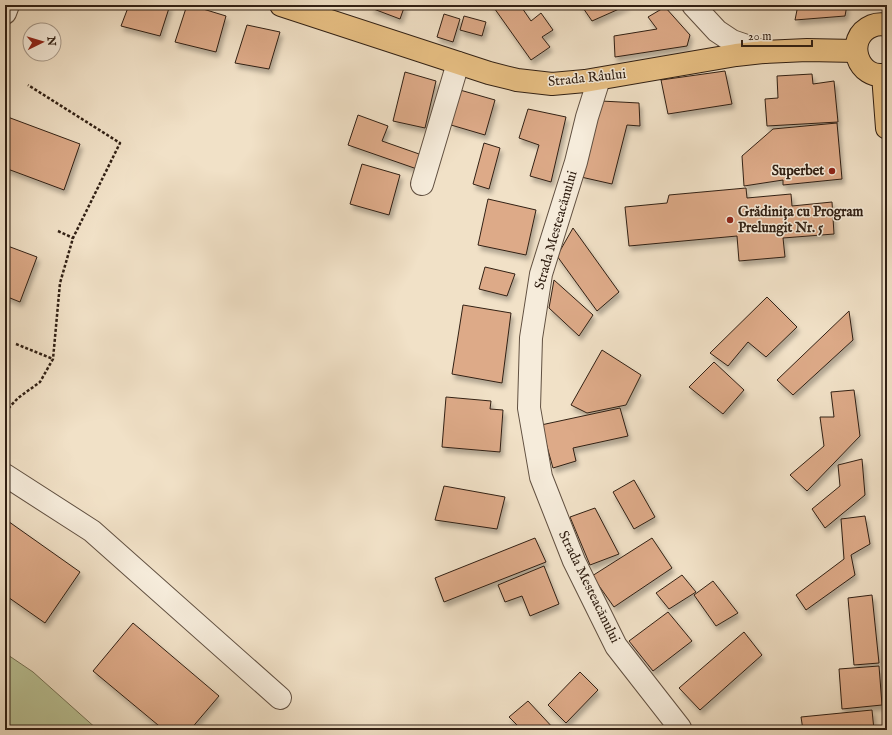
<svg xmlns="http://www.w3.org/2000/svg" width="892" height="735" font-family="'IM FELL English',serif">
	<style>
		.green { fill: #bac396; stroke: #767255 }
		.building { fill: #da8; stroke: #312014; filter: url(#shadow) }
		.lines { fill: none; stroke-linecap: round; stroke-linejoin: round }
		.minor-casing { stroke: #615041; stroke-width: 24 }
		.major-casing { stroke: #312014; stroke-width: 24 }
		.path { stroke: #312014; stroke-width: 2.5; stroke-dasharray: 3 2; stroke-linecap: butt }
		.minor { stroke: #f6ecdb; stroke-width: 22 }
		.major { stroke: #e8c084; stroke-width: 22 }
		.poi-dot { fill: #8f2418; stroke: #f6ecdb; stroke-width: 1.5 }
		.labels { text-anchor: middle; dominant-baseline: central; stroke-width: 3; stroke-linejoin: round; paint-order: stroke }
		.street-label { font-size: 14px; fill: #312014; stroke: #f6ecdb }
		.poi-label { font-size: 14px; font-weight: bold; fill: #312014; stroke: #f6ecdb; text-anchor: end }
	</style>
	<defs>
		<filter id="shadow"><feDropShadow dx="2.5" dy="4.5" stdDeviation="2" flood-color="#0004"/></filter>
	</defs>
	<rect width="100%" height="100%" fill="#f1e1c7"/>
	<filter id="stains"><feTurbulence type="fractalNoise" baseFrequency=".005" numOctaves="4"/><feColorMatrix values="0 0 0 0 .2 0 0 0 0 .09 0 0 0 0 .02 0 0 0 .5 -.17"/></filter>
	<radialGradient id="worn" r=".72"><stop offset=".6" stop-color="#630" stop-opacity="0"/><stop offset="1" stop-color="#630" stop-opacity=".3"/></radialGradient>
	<polygon class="green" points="5,653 33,672 98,730 5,730"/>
	<g class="building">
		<polygon points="129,5 170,5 160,36 121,26"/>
		<polygon points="187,5 190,5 226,16 216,52 175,42"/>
		<polygon points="373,5 405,5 400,19 371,8"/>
		<polygon points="492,5 520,5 531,21 541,13 553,30 542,37 550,47 531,60"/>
		<polygon points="581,5 628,5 592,21"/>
		<polygon points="798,5 847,5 845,16 795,20"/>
		<polygon points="665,7 690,35 687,46 615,57 614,36 657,29 648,17"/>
		<polygon points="444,14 460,19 453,42 437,37"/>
		<polygon points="464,16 486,22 482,36 460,30"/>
		<polygon points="247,25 280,32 269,69 235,63"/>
		<polygon points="725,71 732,104 668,114 661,80"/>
		<polygon points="405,72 436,81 425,128 393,121"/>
		<polygon points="812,74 813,84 834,81 838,122 767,126 765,99 778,98 777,76"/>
		<polygon points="460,90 495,100 485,135 451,125"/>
		<polygon points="601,101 639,103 640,126 627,125 612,184 581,177"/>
		<polygon points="528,109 566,117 551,182 530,176 539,145 519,138"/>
		<polygon points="358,115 388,126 382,141 422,155 417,169 348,145"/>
		<polygon points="5,116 80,144 64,190 5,168"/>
		<polygon points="837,123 842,179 783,185 783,180 744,186 742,156 773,129"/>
		<polygon points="484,143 500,148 489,189 473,184"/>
		<polygon points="362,164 400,175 389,215 350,204"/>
		<polygon points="746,188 747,198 791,194 792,206 832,202 834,234 783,238 785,257 739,261 737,236 629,246 625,207 667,203 669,195"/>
		<polygon points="488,199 536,210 526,255 478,245"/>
		<polygon points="573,228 619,292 597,311 557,256"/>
		<polygon points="5,245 37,257 20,302 5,296"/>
		<polygon points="485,267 515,274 507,296 479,289"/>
		<polygon points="554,280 593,315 579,336 549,308"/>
		<polygon points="767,297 797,327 766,357 748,342 728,366 710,353"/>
		<polygon points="463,305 511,313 502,383 452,374"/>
		<polygon points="849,311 853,340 793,395 777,380"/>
		<polygon points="602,350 641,375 626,405 587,413 571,405"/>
		<polygon points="714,362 744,390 723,414 689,387"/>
		<polygon points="854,390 860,436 807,491 790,475 824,446 820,417 834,417 831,392"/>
		<polygon points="446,397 491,401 490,409 503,410 500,452 442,447"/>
		<polygon points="620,408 628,436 573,448 576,461 553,468 541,425"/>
		<polygon points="862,459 865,495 825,528 812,509 840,486 838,465"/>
		<polygon points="634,480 655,517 634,529 613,492"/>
		<polygon points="444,486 505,497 497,529 435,520"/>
		<polygon points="595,508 619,554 590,565 570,517"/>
		<polygon points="865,516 870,544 851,555 855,575 806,610 796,595 844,559 841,519"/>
		<polygon points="5,519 80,572 45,623 5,595"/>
		<polygon points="535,538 546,562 444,602 435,578"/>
		<polygon points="652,538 672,568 614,607 592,576"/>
		<polygon points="544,566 559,604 530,616 522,596 505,602 498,585"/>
		<polygon points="682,575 696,592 669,609 656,593"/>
		<polygon points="713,581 738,613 716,626 694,595"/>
		<polygon points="872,595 879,663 854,665 848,598"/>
		<polygon points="668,612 692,641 653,671 629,641"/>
		<polygon points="133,623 219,696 190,730 164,730 93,671"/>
		<polygon points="744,632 762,655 700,710 679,688"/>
		<polygon points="879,666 882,705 842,709 839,669"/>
		<polygon points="580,672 598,690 566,723 548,705"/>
		<polygon points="528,701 555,730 522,730 509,717"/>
		<polygon points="872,710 874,730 803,730 801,717"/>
	</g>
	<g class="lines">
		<g class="minor-casing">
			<g id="minor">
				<polyline points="693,5 717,31 732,41 764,52"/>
				<polyline points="5,13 8,5"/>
				<polyline points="599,79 587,117 576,162 541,274 531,338 529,408 541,477 574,561 616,646 680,728"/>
				<polyline points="422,184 458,63"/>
				<polyline points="5,475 92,531 280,698"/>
			</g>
		</g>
		<g class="major-casing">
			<g id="major">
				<polyline points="281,5 489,73 517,80 552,84 585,81 736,55 764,52 807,50 856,51"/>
				<path d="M887 25C882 24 877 24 872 26 843 38 858 82 887 74"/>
				<polyline points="883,75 887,128"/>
			</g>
		</g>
		<g class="path">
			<polyline points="58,231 73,238"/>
			<polyline points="16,344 53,359"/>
			<polyline points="5,412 18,398 40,382 53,359 60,283 73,238 120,143 28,85"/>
		</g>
		<use href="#minor" class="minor"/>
		<use href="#major" class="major"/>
	</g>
	<g class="poi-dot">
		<circle cx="832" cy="171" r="4"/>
		<circle cx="730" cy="220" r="4"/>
	</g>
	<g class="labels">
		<g class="street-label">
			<text transform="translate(587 78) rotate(-6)">Strada Râului</text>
			<text transform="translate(556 230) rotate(-74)">Strada Mesteacănului</text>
			<text transform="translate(589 587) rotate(64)">Strada Mesteacănului</text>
		</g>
		<g class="poi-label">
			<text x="824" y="171">Superbet</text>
			<text x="738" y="212" text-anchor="start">Grădinița cu Program<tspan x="738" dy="16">Prelungit Nr. 5</tspan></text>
		</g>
	</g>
	<rect width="892" height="735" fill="none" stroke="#f1e1c7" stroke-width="20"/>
	<rect x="6" y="6" width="880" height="723" fill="none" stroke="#312014" stroke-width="2"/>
	<rect x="10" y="10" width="872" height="715" fill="none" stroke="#312014"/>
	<g transform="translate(42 42) rotate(85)"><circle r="19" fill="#f6ecdb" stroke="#a79a8b"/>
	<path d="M0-3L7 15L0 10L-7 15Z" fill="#8f2418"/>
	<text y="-6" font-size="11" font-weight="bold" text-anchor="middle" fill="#312014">N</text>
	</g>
	<path d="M742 40v6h70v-6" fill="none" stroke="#312014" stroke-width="2"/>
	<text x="748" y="40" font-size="12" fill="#312014" stroke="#f6ecdb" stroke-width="3" paint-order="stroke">20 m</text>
	<rect width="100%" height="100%" filter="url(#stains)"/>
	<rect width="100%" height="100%" fill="url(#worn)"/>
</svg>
